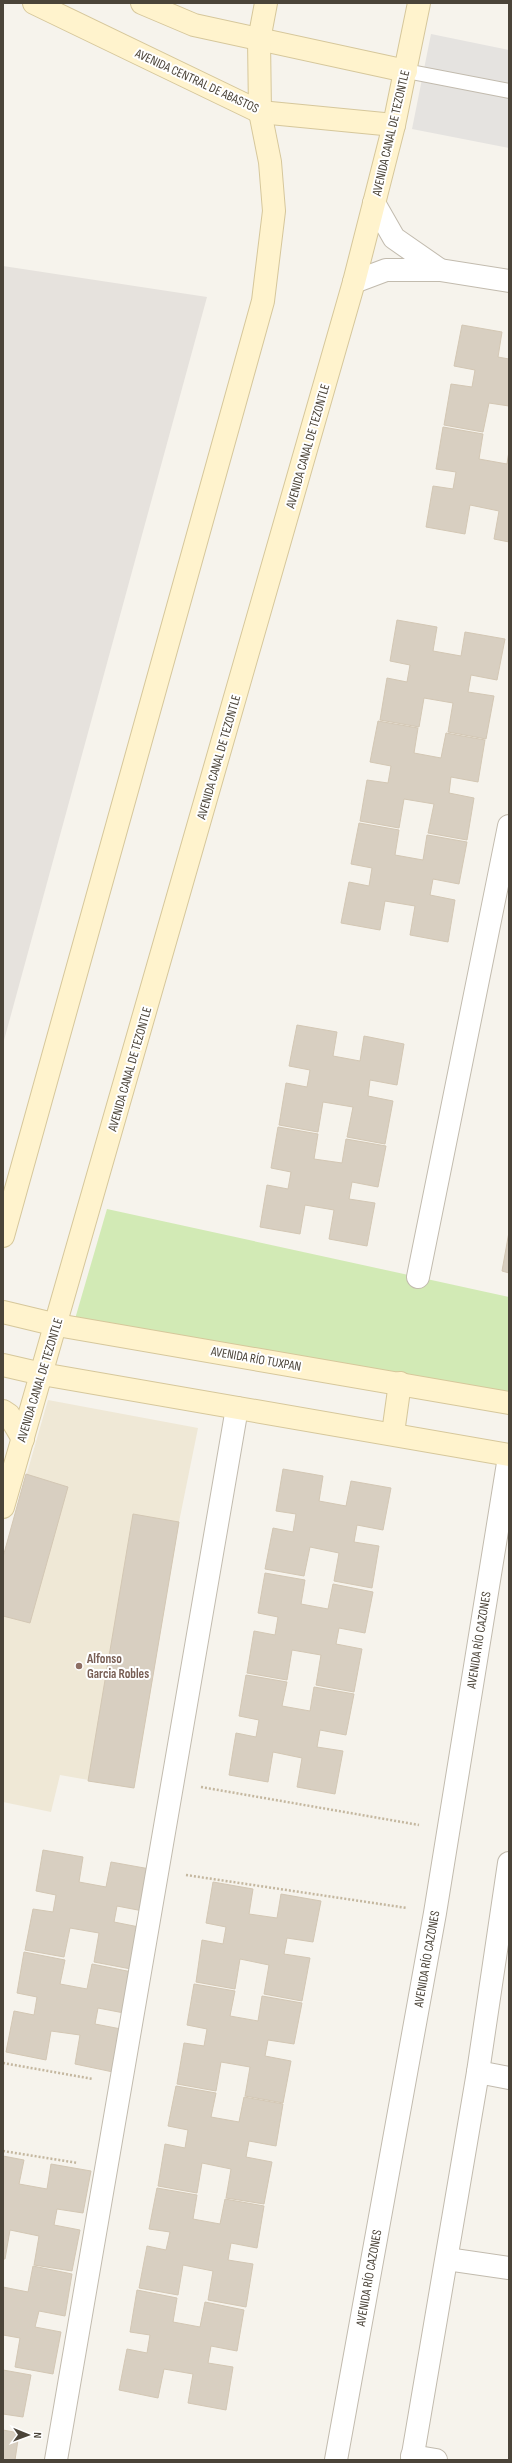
<svg xmlns="http://www.w3.org/2000/svg" width="512" height="2463" font-family="'Sofia Sans Condensed',sans-serif">
	<style>
		.industrial { fill: #e6e2dd }
		.education { fill: #efe8d6 }
		.green { fill: #d2eab5 }
		.parking { fill: #e5e3e0 }
		.building { fill: #d8cfc1; stroke: #d3c7b4 }
		.lines { fill: none; stroke-linecap: round; stroke-linejoin: round }
		.lane-casing { stroke: #c2bbae; stroke-width: 16 }
		.street-casing { stroke: #c2bbae; stroke-width: 24 }
		.secondary-casing { stroke: #d6c79b; stroke-width: 24 }
		.path { stroke: #c4b79f; stroke-width: 2.5; stroke-dasharray: 2 2; stroke-linecap: butt }
		.lane { stroke: #fff; stroke-width: 14 }
		.street { stroke: #fff; stroke-width: 22 }
		.secondary { stroke: #fff3cd; stroke-width: 22 }
		.education-dot { fill: #8d6e63; stroke: #fff; stroke-width: 1.5 }
		.labels { text-anchor: middle; dominant-baseline: central; stroke-width: 4; stroke-linejoin: round; paint-order: stroke }
		.street-label { font-size: 13px; fill: #4b4439; stroke: #fff }
		.education-label { font-size: 13px; font-weight: bold; fill: #785e54; stroke: #fff; text-anchor: start }
	</style>
	<rect width="100%" height="100%" fill="#f6f3ec"/>
	<polygon class="industrial" points="3,266 207,297 3,1044"/>
	<polygon class="education" points="48,1400 198,1428 179,1522 134,1788 60,1775 51,1812 3,1802 3,1557"/>
	<polygon class="green" points="107,1209 509,1297 509,1392 75,1319"/>
	<polygon class="parking" points="431,34 509,50 509,148 412,129"/>
	<g class="building">
		<polygon points="462,325 502,332 498,357 509,359 509,406 489,403 483,432 444,425 451,384 472,387 475,370 454,366"/>
		<polygon points="443,427 483,434 479,459 507,464 509,451 509,542 494,539 499,511 470,505 465,534 426,527 433,486 453,489 456,472 436,469"/>
		<polygon points="397,620 437,627 433,651 461,656 465,632 505,639 497,680 471,675 468,692 494,696 486,739 448,732 453,703 424,698 419,727 380,720 387,678 407,682 410,665 390,661"/>
		<polygon points="378,721 418,728 414,753 441,758 446,733 485,740 478,782 451,777 449,793 474,798 467,840 428,833 434,804 404,799 399,828 360,821 367,780 388,783 391,766 370,762"/>
		<polygon points="359,823 399,830 395,855 423,860 427,835 467,842 459,884 433,879 430,895 455,900 448,942 410,935 415,906 385,901 380,930 341,923 349,882 369,886 372,868 351,864"/>
		<polygon points="297,1025 337,1032 333,1056 360,1061 364,1036 404,1044 397,1085 370,1080 368,1096 393,1101 385,1144 347,1137 353,1107 323,1102 318,1132 279,1125 286,1083 307,1087 310,1070 289,1066"/>
		<polygon points="278,1127 318,1134 314,1159 342,1163 346,1139 386,1146 378,1187 352,1182 349,1199 375,1203 367,1246 329,1239 334,1210 305,1205 300,1234 260,1227 267,1185 288,1189 291,1172 271,1168"/>
		<polygon points="509,1232 509,1273 502,1271"/>
		<polygon points="283,1469 323,1476 319,1501 346,1506 351,1481 391,1488 383,1530 357,1525 354,1542 379,1546 372,1588 334,1581 339,1553 310,1547 304,1576 265,1569 273,1528 293,1532 296,1514 276,1511"/>
		<polygon points="26,1474 68,1487 30,1623 3,1616 3,1557"/>
		<polygon points="133,1514 179,1522 134,1788 88,1781"/>
		<polygon points="265,1573 305,1580 301,1604 328,1609 333,1584 373,1592 365,1633 339,1628 336,1644 362,1649 354,1692 316,1685 321,1655 292,1650 287,1680 247,1673 254,1631 275,1635 278,1617 258,1613"/>
		<polygon points="246,1675 287,1682 282,1706 310,1711 314,1687 354,1694 346,1735 320,1730 317,1747 343,1751 335,1794 297,1787 302,1758 273,1752 268,1782 229,1775 236,1733 256,1737 259,1720 239,1716"/>
		<polygon points="43,1850 83,1857 79,1882 106,1887 111,1862 150,1869 143,1911 117,1906 114,1922 139,1927 131,1969 94,1962 99,1933 70,1928 64,1957 25,1950 33,1909 53,1912 56,1895 36,1891"/>
		<polygon points="213,1882 253,1889 249,1914 277,1918 281,1894 321,1901 313,1942 287,1938 284,1954 310,1958 302,2001 264,1994 269,1965 240,1959 235,1989 196,1982 202,1940 223,1944 226,1927 206,1923"/>
		<polygon points="24,1952 65,1960 60,1984 87,1989 92,1964 132,1972 124,2013 98,2008 95,2024 121,2029 113,2072 75,2064 80,2035 51,2031 46,2060 6,2052 14,2011 34,2015 37,1997 17,1993"/>
		<polygon points="194,1984 235,1991 230,2016 258,2021 262,1996 302,2003 294,2044 268,2040 265,2056 291,2061 283,2103 245,2096 250,2067 221,2062 216,2091 177,2084 184,2043 204,2046 207,2029 187,2025"/>
		<polygon points="176,2086 216,2093 211,2117 239,2122 244,2097 283,2104 276,2146 249,2141 246,2157 272,2162 264,2204 226,2198 231,2169 202,2163 197,2193 158,2186 165,2144 185,2148 188,2130 168,2126"/>
		<polygon points="3,2156 24,2160 19,2184 47,2189 51,2164 91,2171 83,2213 57,2209 54,2225 80,2230 72,2271 34,2265 39,2236 10,2230 5,2259 3,2259"/>
		<polygon points="157,2188 197,2195 193,2219 220,2224 225,2199 264,2206 257,2248 231,2243 228,2260 253,2264 246,2307 208,2300 213,2271 183,2265 178,2295 139,2288 147,2246 166,2250 170,2232 149,2229"/>
		<polygon points="33,2266 72,2274 65,2316 39,2311 35,2327 61,2332 53,2374 15,2367 20,2338 3,2335 3,2287 28,2292"/>
		<polygon points="137,2290 177,2298 173,2322 200,2327 205,2302 244,2310 237,2351 211,2346 208,2363 233,2367 226,2410 188,2403 193,2374 164,2369 158,2398 119,2390 127,2349 147,2353 150,2335 130,2332"/>
		<polygon points="3,2370 31,2375 23,2417 3,2414"/>
		<polygon points="3,2430 19,2433 15,2460 3,2460"/>
	</g>
	<g class="lines">
		<g class="lane-casing">
			<polyline id="lane" points="406,71 509,91"/>
		</g>
		<g class="street-casing">
			<g id="street">
				<polyline points="374,203 394,238 440,270"/>
				<polyline points="354,282 386,270 440,270 509,281"/>
				<polyline points="418,1277 509,826"/>
				<polyline points="478,2072 509,2078"/>
				<polyline points="447,2259 509,2268"/>
				<polyline points="412,2456 436,2460"/>
				<polyline points="56,2460 237,1408"/>
				<polyline points="336,2460 435,1913 509,1457"/>
				<polyline points="412,2460 478,2072 509,1863"/>
			</g>
		</g>
		<g class="secondary-casing">
			<g id="secondary">
				<polyline points="34,3 260,112 394,125"/>
				<polyline points="142,3 194,25 406,71"/>
				<polyline points="3,1236 263,301 274,211 270,162 260,112 259,40 266,3"/>
				<polyline points="3,1312 57,1325 509,1403"/>
				<polyline points="3,1365 42,1374 509,1455"/>
				<polyline points="3,1411 9,1415 23,1439"/>
				<polyline points="393,1433 400,1383"/>
				<polyline points="3,1507 354,282 394,125 419,3"/>
			</g>
		</g>
		<g class="path">
			<polyline points="201,1787 419,1825"/>
			<polyline points="186,1875 407,1908"/>
			<polyline points="3,2063 93,2079"/>
			<polyline points="3,2151 78,2163"/>
		</g>
		<use href="#lane" class="lane"/>
		<use href="#street" class="street"/>
		<use href="#secondary" class="secondary"/>
	</g>
	<circle class="education-dot" cx="79" cy="1666" r="4"/>
	<g class="labels">
		<g class="street-label">
			<text transform="translate(197 81) rotate(25)">AVENIDA CENTRAL DE ABASTOS</text>
			<text transform="translate(391 133) rotate(-77)">AVENIDA CANAL DE TEZONTLE</text>
			<text transform="translate(308 446) rotate(-74)">AVENIDA CANAL DE TEZONTLE</text>
			<text transform="translate(219 757) rotate(-74)">AVENIDA CANAL DE TEZONTLE</text>
			<text transform="translate(130 1069) rotate(-74)">AVENIDA CANAL DE TEZONTLE</text>
			<text transform="translate(256 1359) rotate(10)">AVENIDA RÍO TUXPAN</text>
			<text transform="translate(40 1380) rotate(-73)">AVENIDA CANAL DE TEZONTLE</text>
			<text transform="translate(479 1640) rotate(-81)">AVENIDA RÍO CAZONES</text>
			<text transform="translate(427 1959) rotate(-80)">AVENIDA RÍO CAZONES</text>
			<text transform="translate(369 2278) rotate(-80)">AVENIDA RÍO CAZONES</text>
		</g>
		<g class="education-label">
			<text x="87" y="1659">Alfonso<tspan x="87" dy="15">Garcia Robles</tspan></text>
		</g>
	</g>
	<rect width="512" height="2463" fill="none" stroke="#4b4439" stroke-width="8"/>
	<g transform="translate(28 2435) rotate(91)" stroke="#ffffff" stroke-width="3" paint-order="stroke">
	<path d="M0-3L7 15L0 10L-7 15Z" fill="#4b4439"/>
	<text y="-6" font-size="11" font-weight="bold" text-anchor="middle" fill="#4b4439">N</text>
	</g>
</svg>
